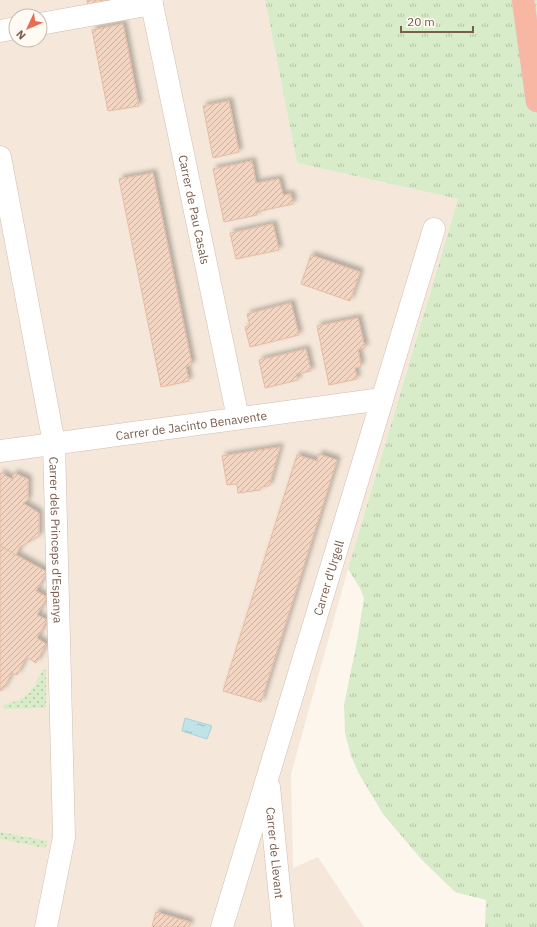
<svg xmlns="http://www.w3.org/2000/svg" width="537" height="927" font-family="'IBM Plex Sans',sans-serif">
	<style>
		.residential { fill: #f5e8da; fill-rule: evenodd }
		.grass { fill: url(#grass-tufts) }
		.garden { fill: url(#garden-dots) }
		.water { fill: url(#water-ripples); stroke: #a5d3da }
		.building { fill: url(#building-hatch); stroke: #e6bba3; filter: url(#shadow) }
		.lines { fill: none; stroke-linecap: round; stroke-linejoin: round }
		.minor-casing { stroke: #d1beb0; stroke-width: 23 }
		.highway-casing { stroke: #dad1cd; stroke-width: 23 }
		.minor { stroke: #fff; stroke-width: 22 }
		.highway { stroke: #f7b7a3; stroke-width: 22 }
		.labels { text-anchor: middle; dominant-baseline: central; stroke-width: 3; stroke-linejoin: round; paint-order: stroke }
		.street-label { font-size: 12px; fill: #7a5c4d; stroke: #fffaf3 }
	</style>
	<defs>
		<pattern id="grass-tufts" width="24" height="20" patternUnits="userSpaceOnUse"><rect width="24" height="20" fill="#d8ecc9"/><path d="M3 7l-1-3M5 7V3M7 7l1-3M15 17l-1-3M17 17v-4M19 17l1-3" fill="none" stroke="#b4c2a5"/></pattern>
		<pattern id="garden-dots" width="8" height="8" patternUnits="userSpaceOnUse"><rect width="8" height="8" fill="#d8ecc9"/><path d="M2 2h.1M6 6h.1" fill="none" stroke="#b4c2a5" stroke-width="1.8" stroke-linecap="round"/></pattern>
		<pattern id="water-ripples" width="26" height="14" patternUnits="userSpaceOnUse"><rect width="26" height="14" fill="#bfe3e8"/><path d="M2 4q2-2 4 0t4 0M15 11q2-2 4 0t4 0" fill="none" stroke="#a0bbbe"/></pattern>
		<pattern id="building-hatch" width="6" height="6" patternUnits="userSpaceOnUse"><rect width="6" height="6" fill="#f3d5c3"/><path d="M-1 1l2-2M0 6l6-6M5 7l2-2" fill="none" stroke="#cab0a1"/></pattern>
		<filter id="shadow"><feDropShadow dx="3.5" dy="-3.5" stdDeviation="2" flood-color="#0004"/></filter>
	</defs>
	<rect width="100%" height="100%" fill="#fdf6ec"/>
	<path class="residential" d="M0 0H265L297 163 458 199 348 569 291 774 293 868 318 857 364 927H0ZM16 16H40V40H16Z"/>
	<polygon class="grass" points="265,0 537,0 537,927 485,927 486,900 455,892 421,859 383,814 359,774 351,756 345,733 344,705 357,641 364,598 360,588 348,569 458,199 297,163"/>
	<g class="garden">
		<path d="M43 669 46 670V707L45 708 4 709 3 707 4 704C27 701 34 689 43 669Z"/>
		<polygon points="0,832 48,841 45,848 0,839"/>
	</g>
	<polygon class="water" points="185,718 212,726 207,739 182,731"/>
	<g class="building">
		<polygon points="87,0 120,0 88,6"/>
		<polygon points="123,24 139,106 108,111 92,30"/>
		<polygon points="229,101 239,152 213,158 203,106"/>
		<polygon points="252,161 256,183 279,179 283,195 291,194 293,204 256,212 257,215 224,222 213,169"/>
		<polygon points="153,173 192,365 186,366 189,381 161,387 119,179"/>
		<polygon points="273,224 279,250 236,259 230,233"/>
		<polygon points="311,255 360,272 350,301 301,284"/>
		<polygon points="291,303 299,335 250,347 245,327 250,326 247,314"/>
		<polygon points="358,318 365,348 358,349 361,366 355,368 357,379 329,385 317,326"/>
		<polygon points="306,349 311,371 296,374 298,380 265,388 259,360"/>
		<polygon points="280,447 269,486 261,487 260,490 238,493 237,484 227,485 222,456"/>
		<polygon points="319,454 337,460 261,702 223,691 297,455 317,461"/>
		<polygon points="0,473 1,473 12,479 14,473 28,479 28,500 23,503 39,513 39,536 20,547 16,555 0,546"/>
		<polygon points="0,546 47,572 36,591 47,597 37,615 47,620 37,638 46,644 36,663 26,657 17,675 12,673 2,691 0,690"/>
		<polygon points="156,912 190,922 189,927 152,927"/>
	</g>
	<g class="lines">
		<g class="minor-casing">
			<g id="minor">
				<path id="s1" d="M151 0 238 418"/>
				<polyline points="40,24 152,4"/>
				<polyline points="0,31 16,28"/>
				<path id="s2" d="M0 157 54 443 64 837 46 927"/>
				<path id="s3" d="M0 451 382 399"/>
				<path id="s4" d="M269 787 283 927"/>
				<path id="s5" d="M222 927 434 229"/>
			</g>
		</g>
		<g class="highway-casing">
			<polyline id="highway" points="523,0 537,101"/>
		</g>
		<use href="#minor" class="minor"/>
		<use href="#highway" class="highway"/>
	</g>
	<g class="labels">
		<g class="street-label">
			<text stroke="none"><textPath href="#s1" startOffset="214">Carrer de Pau Casals</textPath></text>
			<text stroke="none"><textPath href="#s3" startOffset="193">Carrer de Jacinto Benavente</textPath></text>
			<text stroke="none"><textPath href="#s2" startOffset="388">Carrer dels Princeps d'Espanya</textPath></text>
			<text stroke="none"><textPath href="#s5" startOffset="365">Carrer d'Urgell</textPath></text>
			<text stroke="none"><textPath href="#s4" startOffset="66">Carrer de Llevant</textPath></text>
		</g>
	</g>
	<g transform="translate(28 28) rotate(226)"><circle r="19" fill="#fffaf3" stroke="#cabbb1"/>
	<path d="M0-3L7 15L0 10L-7 15Z" fill="#e76f51"/>
	<text y="-6" font-size="11" font-weight="bold" text-anchor="middle" fill="#7a5c4d">N</text>
	</g>
	<path d="M401 26v6h72v-6" fill="none" stroke="#7a5c4d" stroke-width="2"/>
	<text x="407" y="26" font-size="12" fill="#7a5c4d" stroke="#fffaf3" stroke-width="3" paint-order="stroke">20 m</text>
</svg>
